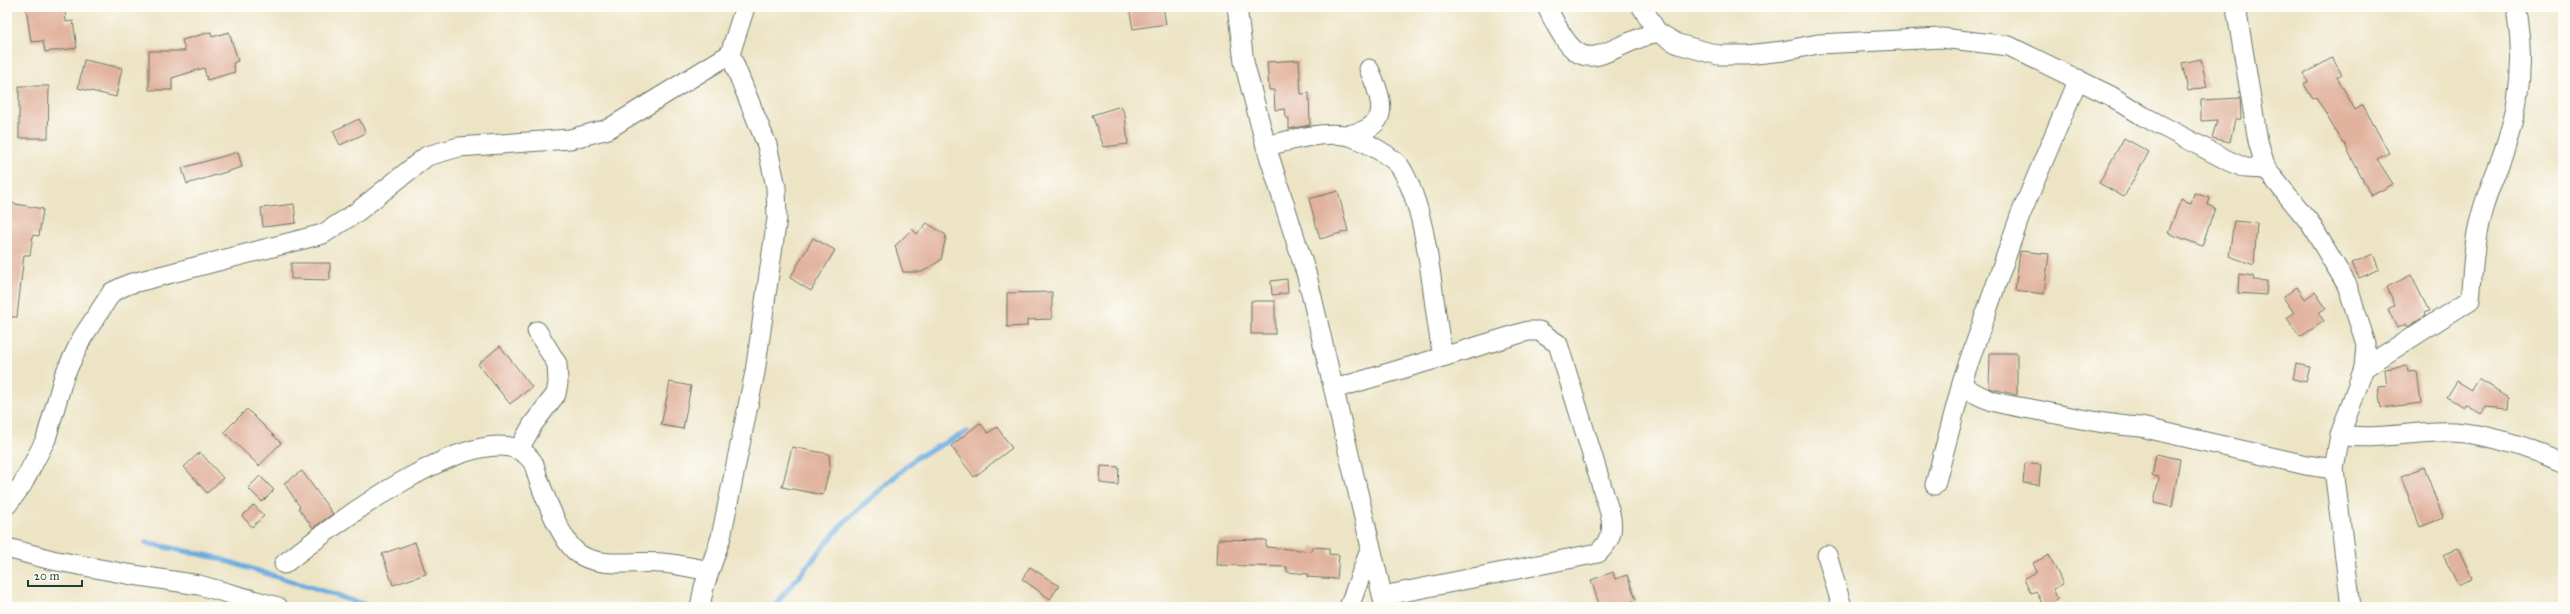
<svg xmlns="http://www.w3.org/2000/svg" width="2570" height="614" font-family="'IM FELL Great Primer',serif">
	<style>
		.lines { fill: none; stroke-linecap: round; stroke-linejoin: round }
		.stream { stroke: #6babde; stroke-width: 5.5 }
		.building { fill: #e1b29d }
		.minor-casing { stroke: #677767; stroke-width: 21 }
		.minor { stroke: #fff; stroke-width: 19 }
	</style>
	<rect width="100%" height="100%" fill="#fdfcf7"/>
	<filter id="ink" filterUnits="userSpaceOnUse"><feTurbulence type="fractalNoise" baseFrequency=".025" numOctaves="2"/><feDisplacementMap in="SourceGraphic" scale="8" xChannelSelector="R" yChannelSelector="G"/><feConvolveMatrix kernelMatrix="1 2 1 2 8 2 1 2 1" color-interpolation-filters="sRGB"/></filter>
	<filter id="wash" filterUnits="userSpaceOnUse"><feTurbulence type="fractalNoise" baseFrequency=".012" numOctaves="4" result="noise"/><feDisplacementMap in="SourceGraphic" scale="16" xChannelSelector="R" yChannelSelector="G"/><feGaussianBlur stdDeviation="0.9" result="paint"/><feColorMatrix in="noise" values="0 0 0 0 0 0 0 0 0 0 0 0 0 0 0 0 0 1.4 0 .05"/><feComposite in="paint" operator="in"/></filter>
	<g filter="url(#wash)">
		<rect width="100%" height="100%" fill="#ede4c5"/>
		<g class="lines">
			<g class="stream">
				<polyline points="146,543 214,557 372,607"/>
				<polyline points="773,607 845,521 917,457 967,432"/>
			</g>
		</g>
		<g id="blocks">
			<g class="building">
				<polygon points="26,7 65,7 66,22 73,21 77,48 45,52 43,41 31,42"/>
				<polygon points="1129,7 1163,7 1166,24 1133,29"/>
				<polygon points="211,32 212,37 229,32 238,61 233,63 235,72 207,80 204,68 172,78 172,90 149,90 149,51 185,51 182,40"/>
				<polygon points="2332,58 2342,74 2337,77 2355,110 2363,105 2389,153 2377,159 2393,184 2371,196 2344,143 2343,144 2316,97 2313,99 2304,84 2308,82 2304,74"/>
				<polygon points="2201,59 2207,87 2188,91 2182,63"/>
				<polygon points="84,60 122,68 116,97 78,88"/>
				<polygon points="1299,60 1301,94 1309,93 1310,125 1289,129 1289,118 1286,118 1285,109 1275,110 1274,90 1269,90 1267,62"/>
				<polygon points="19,86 49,86 48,138 19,138"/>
				<polygon points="2240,98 2241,119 2235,119 2230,142 2212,138 2217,120 2201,121 2201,100"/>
				<polygon points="1121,106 1125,115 1128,144 1104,147 1092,115"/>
				<polygon points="359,119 366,133 340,145 333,131"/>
				<polygon points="2124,138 2149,152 2124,197 2099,183"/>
				<polygon points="238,152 242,167 187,184 182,168"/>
				<polygon points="1338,191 1348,231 1320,239 1309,199"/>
				<polygon points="2194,193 2210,198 2208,205 2215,208 2202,246 2168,233 2181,199 2191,203"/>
				<polygon points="10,203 43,209 39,236 33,235 30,255 24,255 17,317 7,317 7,222"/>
				<polygon points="294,204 296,223 263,227 261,208"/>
				<polygon points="2234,221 2257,223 2254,265 2229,256"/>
				<polygon points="927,223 946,235 941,260 922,272 903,272 895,246 912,229 917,234"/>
				<polygon points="813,238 835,250 811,291 790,278"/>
				<polygon points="2020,251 2049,254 2044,294 2015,290"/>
				<polygon points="2373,254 2379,269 2359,278 2352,263"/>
				<polygon points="291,263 330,263 330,280 291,279"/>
				<polygon points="2239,274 2254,276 2253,280 2267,281 2266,295 2238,293"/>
				<polygon points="2411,275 2429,311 2424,313 2425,316 2408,327 2406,324 2397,328 2388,309 2395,305 2387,287"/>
				<polygon points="1287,279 1288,293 1272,295 1271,281"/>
				<polygon points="2297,287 2305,299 2315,292 2326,308 2318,313 2324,321 2300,337 2287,318 2294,313 2283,297"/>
				<polygon points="1052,292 1052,319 1027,320 1027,326 1007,327 1007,293"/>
				<rect x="1251" y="301" width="24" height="33"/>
				<polygon points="500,346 532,387 510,404 478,364"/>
				<polygon points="1990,353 2017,353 2017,395 1989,388"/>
				<polygon points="2296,364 2310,367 2306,382 2293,379"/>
				<polygon points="2407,366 2408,372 2417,371 2421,403 2381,408 2378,387 2387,386 2385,369"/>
				<polygon points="2479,379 2508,397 2507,409 2486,407 2481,414 2465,404 2463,407 2447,397 2457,381 2472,390"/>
				<polygon points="670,382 691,386 683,429 661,425"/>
				<polygon points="247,409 281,443 259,466 224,432"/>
				<polygon points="980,423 988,433 997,427 1012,448 974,477 951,446"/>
				<polygon points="792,447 829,454 830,466 823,495 782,487"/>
				<polygon points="200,452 223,478 207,493 184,467"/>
				<polygon points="2156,454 2180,459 2172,507 2154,503 2159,477 2152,476"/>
				<polygon points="2025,463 2041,465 2039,485 2023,483"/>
				<polygon points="1101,466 1119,467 1118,485 1100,483"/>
				<polygon points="2424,467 2443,518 2420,527 2401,476"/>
				<polygon points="302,471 333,514 313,528 298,508 300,507 284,483"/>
				<polygon points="260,476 274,490 262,502 248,488"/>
				<polygon points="254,505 264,516 252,527 242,516"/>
				<polygon points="1218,539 1266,540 1266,547 1311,551 1312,547 1329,548 1329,554 1339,555 1337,579 1307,577 1308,574 1287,572 1287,567 1217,565"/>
				<polygon points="415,542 426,574 393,585 382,554"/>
				<polygon points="2458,548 2472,578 2458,585 2443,555"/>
				<polygon points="2049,555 2063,584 2053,589 2058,599 2044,607 2036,591 2031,593 2024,578 2037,572 2033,563"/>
				<polygon points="1030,567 1059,586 1050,599 1022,579"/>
				<polygon points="1613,572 1615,579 1627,575 1636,600 1616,607 1600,607 1591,580"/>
			</g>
		</g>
	</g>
	<g filter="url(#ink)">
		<use href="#blocks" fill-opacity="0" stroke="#677767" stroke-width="1"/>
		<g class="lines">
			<g class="minor-casing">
				<g id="minor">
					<polyline points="1237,7 1244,62 1266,146 1307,276 1385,607"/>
					<path d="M1547 7C1584 86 1594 51 1657 32"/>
					<polyline points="1642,7 1657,32 1678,44 1718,55 1747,55 1783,51 1818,44 1942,38 2009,46 2111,96 2143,116 2227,160 2245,168 2266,169"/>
					<polyline points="2236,7 2258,141 2266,169 2310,223 2347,285 2366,344 2364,368 2340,435 2334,469 2351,607"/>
					<path d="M1346 135C1392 128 1384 103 1369 69"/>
					<path d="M1266 146C1292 140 1317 132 1344 135 1357 136 1394 157 1401 168 1429 215 1431 292 1441 346L1446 356 1528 331H1539L1558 344 1610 513C1614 531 1611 540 1598 553L1383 596"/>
					<path d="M2364 368 2470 300C2473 272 2473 243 2481 216 2487 191 2499 168 2506 144 2520 103 2524 58 2517 16"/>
					<path d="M1962 385C1989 405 2011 405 2042 411 2075 418 2108 425 2141 427L2306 465 2334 469"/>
					<polyline points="1334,389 1446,356"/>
					<path d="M2340 435C2373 440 2404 433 2437 432 2479 430 2525 446 2563 463"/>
					<polyline points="519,449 533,424 556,394 558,383 557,364 537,331"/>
					<polyline points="1935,485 1964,376 2020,216 2078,79"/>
					<polyline points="7,505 22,485 46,439 64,376 82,338 112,292 129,284 323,234 357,212 427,156 459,147 570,139 608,129 730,54"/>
					<polyline points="7,548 52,560 127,574 199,585 278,607"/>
					<polyline points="1827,555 1842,607"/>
					<path d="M284 564C322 534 490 402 532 461 535 465 536 472 538 478 545 497 562 543 579 554 601 569 636 560 662 563 678 564 693 568 709 571"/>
					<polyline points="700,607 704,587 721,537 755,372 777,218 776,187 767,145 730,54 745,7"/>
					<polyline points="1349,607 1370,550"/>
				</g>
			</g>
			<use href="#minor" class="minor"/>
		</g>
	</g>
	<rect width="2570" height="614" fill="none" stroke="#fdfcf7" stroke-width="24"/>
	<path d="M28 580v6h54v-6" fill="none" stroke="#1f3d34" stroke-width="2"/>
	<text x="34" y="580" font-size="12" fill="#1f3d34" stroke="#fdfcf7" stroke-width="3" paint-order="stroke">20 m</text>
</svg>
